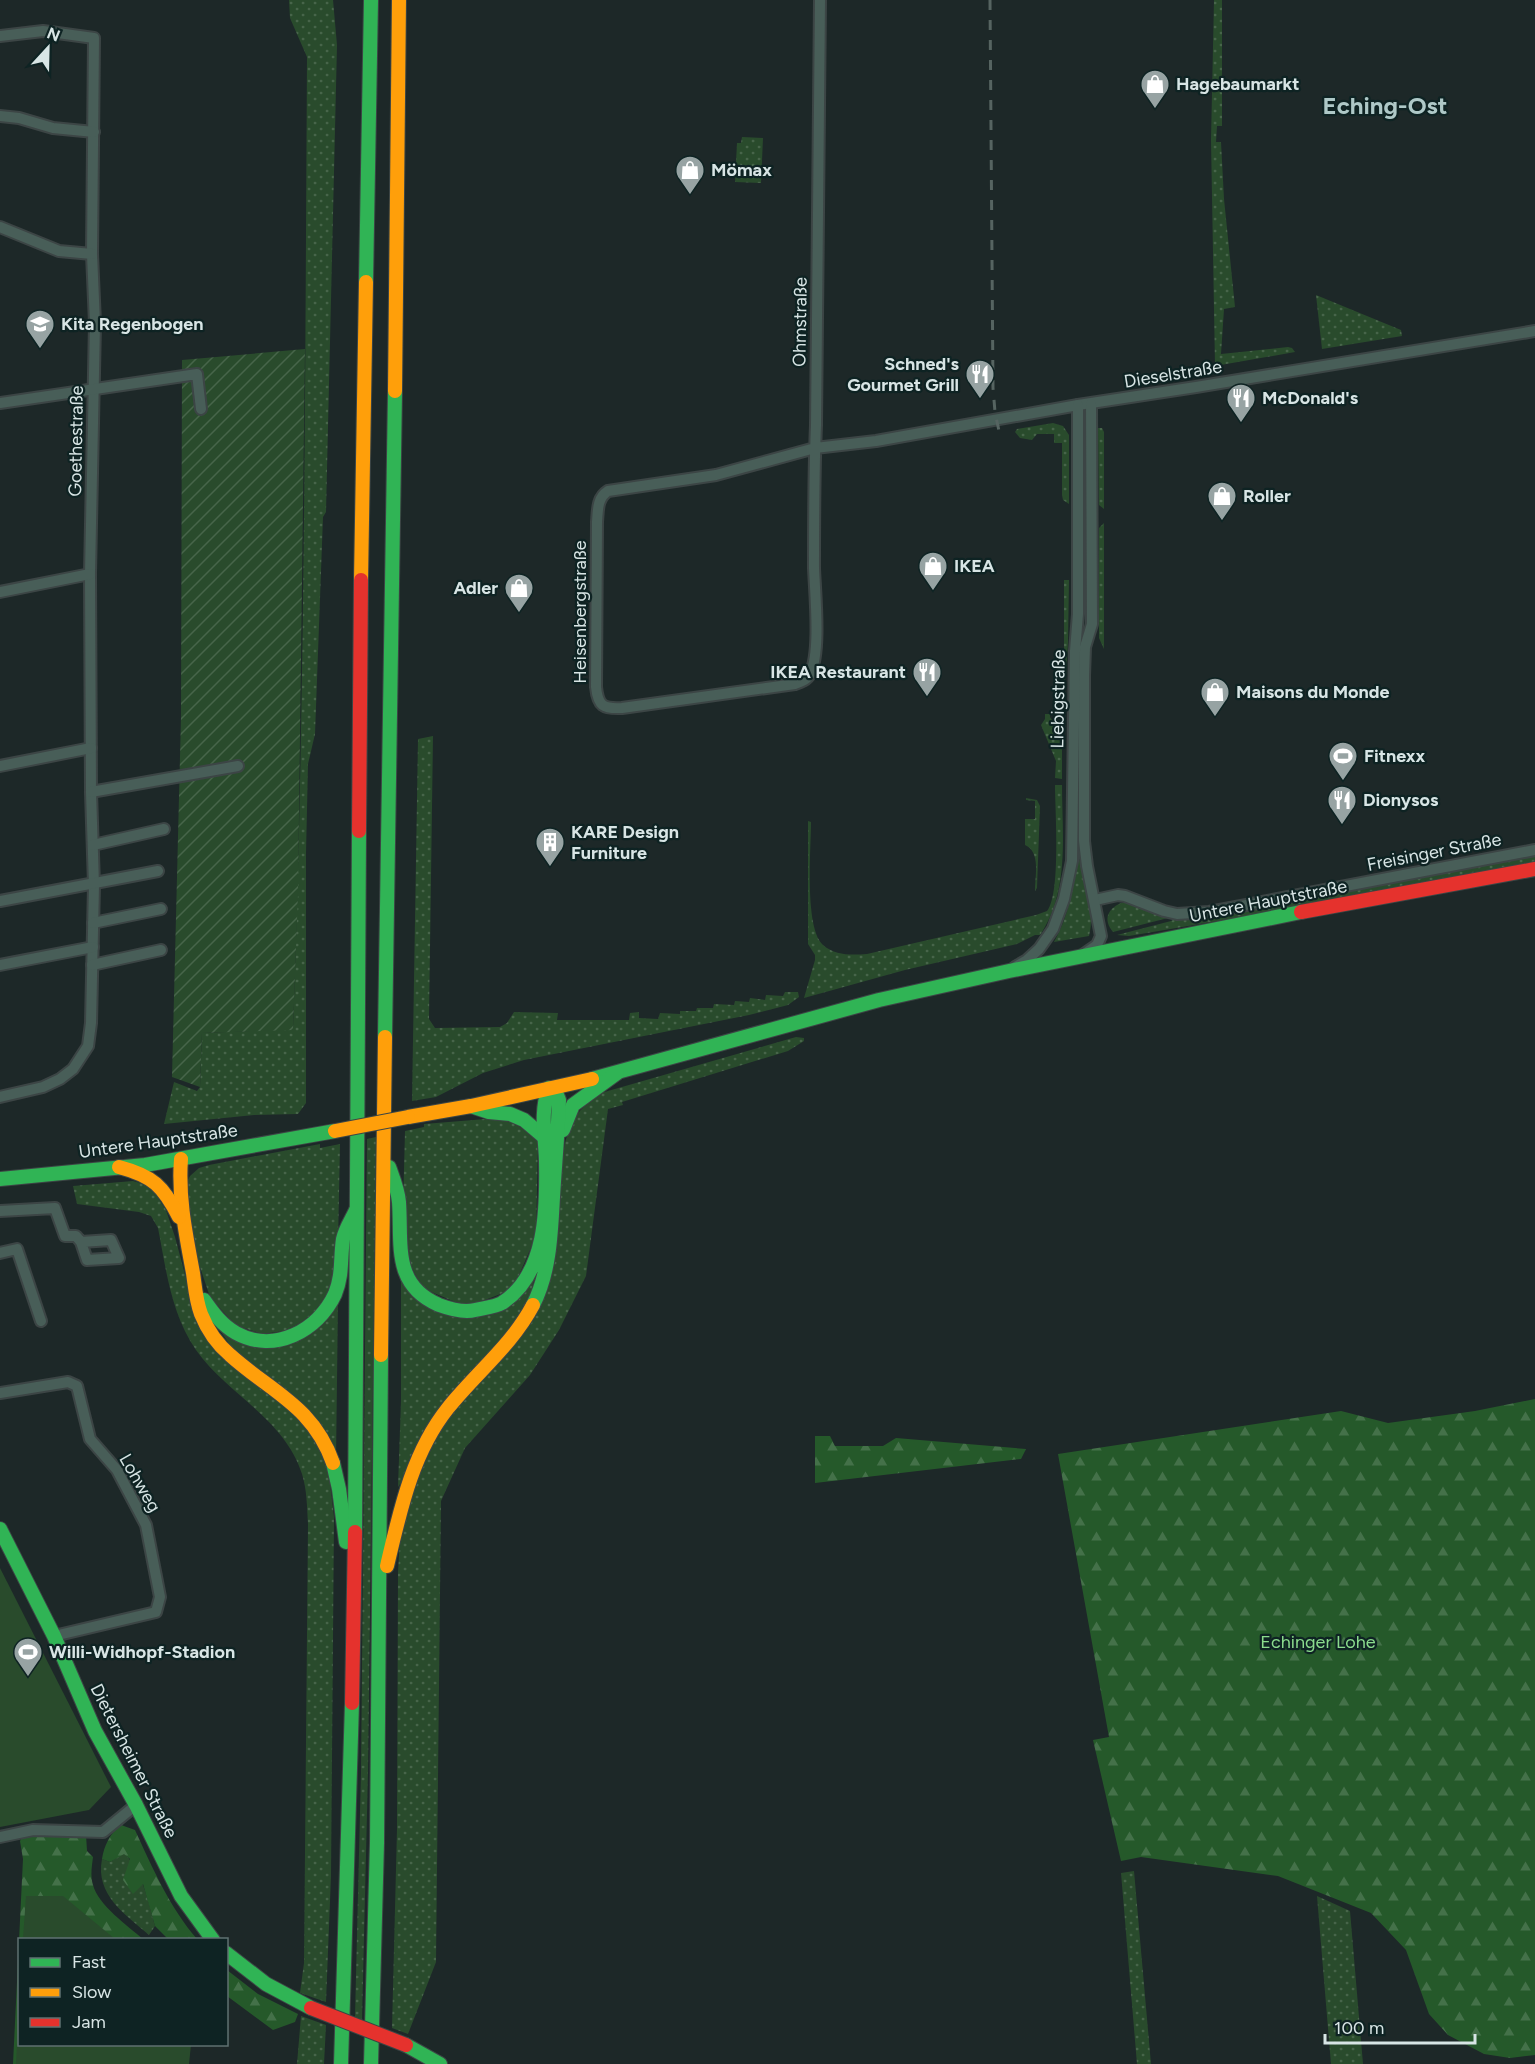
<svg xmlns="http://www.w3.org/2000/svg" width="1535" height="2064" font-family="Figtree,sans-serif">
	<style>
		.grass { fill: url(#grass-dots) }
		.forest { fill: url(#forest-firs) }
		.garden { fill: url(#garden-furrows) }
		.pitch { fill: #294b2c }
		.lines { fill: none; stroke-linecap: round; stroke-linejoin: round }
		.street-casing { stroke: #3c4545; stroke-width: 14 }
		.fast-casing { stroke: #3c4545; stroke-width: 16 }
		.slow-casing { stroke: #3c4545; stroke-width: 16 }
		.jam-casing { stroke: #3c4545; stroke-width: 16 }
		.street { stroke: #485e58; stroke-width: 10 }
		.fast { stroke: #30b455; stroke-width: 14 }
		.slow { stroke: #ff9f0a; stroke-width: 14 }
		.jam { stroke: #e5322d; stroke-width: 14 }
		.rail { stroke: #566461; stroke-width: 3; stroke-dasharray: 10 10; stroke-linecap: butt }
		.slow-bridge-casing { stroke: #3c4545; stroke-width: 16; stroke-linecap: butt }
		.jam-bridge-casing { stroke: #3c4545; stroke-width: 16; stroke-linecap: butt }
		.slow-bridge { stroke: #ff9f0a; stroke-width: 14 }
		.jam-bridge { stroke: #e5322d; stroke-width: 14 }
		.labels { text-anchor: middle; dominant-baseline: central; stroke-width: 4.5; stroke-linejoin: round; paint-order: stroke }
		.poi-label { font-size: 18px; font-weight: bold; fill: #d8e5e5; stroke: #0e2323; text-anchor: start }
		.street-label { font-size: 18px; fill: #d8e5e5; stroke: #0e2323 }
		.park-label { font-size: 18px; fill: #8bdc8d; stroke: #0e2323 }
		.district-label { font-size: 24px; font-weight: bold; fill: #aec8c7; stroke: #0e2323 }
	</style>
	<defs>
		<pattern id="grass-dots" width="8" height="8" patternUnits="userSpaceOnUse" patternTransform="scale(1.5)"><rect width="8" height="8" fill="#294b2c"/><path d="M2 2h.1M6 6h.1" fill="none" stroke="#47654a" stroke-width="1.8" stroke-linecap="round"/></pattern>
		<pattern id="forest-firs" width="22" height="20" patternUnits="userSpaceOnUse" patternTransform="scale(1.5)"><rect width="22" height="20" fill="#25592a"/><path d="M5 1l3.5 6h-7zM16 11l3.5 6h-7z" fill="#447149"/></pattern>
		<pattern id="garden-furrows" width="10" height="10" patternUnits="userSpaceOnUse" patternTransform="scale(1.5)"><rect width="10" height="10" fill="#294b2c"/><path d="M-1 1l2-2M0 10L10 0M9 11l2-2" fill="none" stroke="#47654a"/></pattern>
	</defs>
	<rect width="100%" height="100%" fill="#1d2828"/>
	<g class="grass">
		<path d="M289 0H333L337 45 326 512 323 517 315 734 308 764 306 853V1103L298 1114 254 1115 164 1124 174 1082 197 1091 200 1087 202 1033 293 1029C305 705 305 381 307 57L290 18Z"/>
		<polygon points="1214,0 1222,0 1222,126 1217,126 1216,142 1221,142 1224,199 1235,307 1224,309 1221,354 1288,347 1292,348 1295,352 1215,366 1211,140"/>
		<polygon points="742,137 763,138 761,183 735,182 737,143 741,143"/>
		<polygon points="1316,295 1401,330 1402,336 1322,349"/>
		<polygon points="1053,423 1063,426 1069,435 1069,504 1063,500 1062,495 1062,443 1054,443 1054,434 1037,434 1032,440 1020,438 1015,432 1017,429"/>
		<polygon points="1098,428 1102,428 1104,432 1104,509 1099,505"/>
		<polygon points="1104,523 1104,649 1099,638 1099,528"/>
		<polygon points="1064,580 1069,580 1068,642 1066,676 1064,682 1060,682 1064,670"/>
		<polygon points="1045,714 1050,714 1050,717 1062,736 1062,779 1055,778 1056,761 1041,725 1045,719"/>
		<polygon points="433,736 429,1019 435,1028 500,1027 507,1023 514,1012 558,1013 557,1020 629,1020 630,1013 639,1012 639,1018 658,1019 660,1013 680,1014 680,1011 696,1011 697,1008 713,1008 714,1004 734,1005 735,1001 749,1002 750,998 765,1000 766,995 783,996 785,992 798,992 799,997 788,1005 749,1015 524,1060 483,1073 436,1097 412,1101 418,739"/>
		<path d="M1055 785H1062C1062 834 1070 891 1040 935H1035L1017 944 905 970 804 998 815 960V955L808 944V821L811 822C811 848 804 928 823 945 836 956 851 955 867 954L1036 915 1047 911C1061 894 1055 810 1055 785Z"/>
		<path d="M1026 798 1037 800 1040 806 1037 888 1035 891C1035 876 1041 852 1025 845V819H1035V801L1026 800Z"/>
		<path d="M1535 855V862L1276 911 1129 936 1117 935 1171 921C1178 917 1198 919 1208 918Z"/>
		<path d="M1079 857C1084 882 1096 911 1089 936L1054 942C1069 916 1073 886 1079 857Z"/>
		<path d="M1121 903H1128L1168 918 1113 932C1103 920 1107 909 1121 903Z"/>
		<polygon points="796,1037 804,1038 804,1041 788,1051 622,1102 623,1105 608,1109 586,1276 559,1330 530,1375 465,1448 441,1501 436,1962 408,2034 392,2028 397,1829 398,1572 400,1538 405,1508 442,1424 532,1320 565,1143 571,1121 594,1095"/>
		<polygon points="498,1118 510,1119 538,1141 536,1236 513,1289 467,1307 422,1288 402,1248 405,1131 424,1127 424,1124"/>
		<polygon points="376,1137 368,1772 362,2020 355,2017 361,1772 367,1139"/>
		<polygon points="320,1144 320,1148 340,1144 338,1243 333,1281 321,1307 292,1330 262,1334 235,1325 210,1297 198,1261 186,1197 187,1182 190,1176 199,1168 209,1165"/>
		<path d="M133 1181 144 1184 154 1191 166 1210 175 1237 195 1312 310 1428 328 1466 334 1517 331 1876 326 2002 300 1993 304 1963 308 1524C307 1507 307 1490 302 1474 285 1419 227 1394 196 1350 171 1314 166 1269 158 1228L151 1216 139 1212 77 1204 73 1186Z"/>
		<polygon points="536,1271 529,1302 398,1487 401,1401 401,1275 472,1315"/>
		<polygon points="338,1301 336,1459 237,1355 219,1329 258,1347"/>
		<path d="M124 1853C143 1873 148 1901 155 1926L149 1935C125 1914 95 1895 102 1859L110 1862Z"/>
		<polygon points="1134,1871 1151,2064 1137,2064 1121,1873"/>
		<polygon points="1317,1896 1350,1911 1363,2064 1331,2064"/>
		<polygon points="301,2016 326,2025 324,2064 297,2064"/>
	</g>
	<g class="forest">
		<polygon points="1535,1399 1535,2055 1510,2058 1484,2054 1448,2035 1429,2014 1406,1950 1371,1913 1278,1876 1141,1857 1121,1861 1093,1740 1109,1737 1058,1454 1341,1411 1388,1423 1475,1411"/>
		<polygon points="815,1436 830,1436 835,1446 883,1446 896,1438 1026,1449 1021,1459 815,1483"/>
		<path d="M121 1825 135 1830C152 1867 170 1908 197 1939H168L155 1926 143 1884 133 1894 123 1880 130 1859 124 1854 110 1862 102 1859C104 1846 110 1833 121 1825Z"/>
		<path d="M24 1834 86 1835 87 1851 93 1857C92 1866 90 1875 93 1885 98 1905 128 1926 143 1939L20 1940V2064H13L23 1859 20 1841Z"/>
		<polygon points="227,1970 258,1994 298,2014 295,2022 273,2030 227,1996"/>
	</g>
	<polygon class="garden" points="305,349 298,893 293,1030 202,1033 200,1087 172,1077 181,717 182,360"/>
	<g class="pitch">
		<polygon points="0,1568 111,1787 89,1810 0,1827"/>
		<polygon points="26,1896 63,1896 115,1939 23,1939"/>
		<polygon points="19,2003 20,2044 191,2045 189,2064 16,2064"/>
	</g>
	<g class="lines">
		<g class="street-casing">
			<g id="street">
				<path d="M820 0 816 425C814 473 814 521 814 568 815 594 821 653 810 674 807 680 801 682 795 684L622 708C603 709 598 706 596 687L597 522C598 510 597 498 608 491L716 475 815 448 876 441 1078 405 1196 387 1535 331"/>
				<polyline points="0,36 43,31 94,38 92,254 95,323 90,574 91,792 94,885 91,1023 88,1046 73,1069 60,1079 43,1087 0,1097"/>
				<polyline points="0,116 19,118 53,128 94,132"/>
				<polyline points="0,227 59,251 92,254"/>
				<polyline points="0,403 197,374 201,409"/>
				<polyline points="0,592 90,574"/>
				<polyline points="0,766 91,748"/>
				<polyline points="91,792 238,766"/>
				<polyline points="93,845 164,829"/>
				<polyline points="1095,900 1118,895 1125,896 1164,911 1177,914 1209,912 1535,850"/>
				<polyline points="0,901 158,871"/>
				<polyline points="93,923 161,909"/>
				<polyline points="1084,954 1097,945 1101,936 1087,866 1084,841 1084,676 1085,647 1092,624 1091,404"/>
				<polyline points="0,965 93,947"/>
				<polyline points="92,965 161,950"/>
				<polyline points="1015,967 1027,960 1039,949 1053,929 1064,899 1072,861 1075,651 1078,614 1078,405"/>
				<polyline points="0,1211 55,1208 65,1236 76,1236 81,1242 87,1260 119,1258 111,1240 81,1242"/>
				<polyline points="0,1253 17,1249 41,1321"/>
				<polyline points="0,1393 68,1382 77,1386 90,1439 117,1470 146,1525 160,1597 156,1612 54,1636"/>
				<polyline points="0,1837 33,1830 103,1832 136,1805"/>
			</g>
		</g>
		<g class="fast-casing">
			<g id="fast">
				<polyline points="366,282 371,0"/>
				<polyline points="385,1037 395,391"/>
				<polyline points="592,1079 879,1000 1009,971 1301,912"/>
				<polyline points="471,1106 489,1112 510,1114 524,1120 544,1137"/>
				<polyline points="563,1130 573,1105 617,1073"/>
				<path d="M389 1167C393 1178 398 1190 399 1202 402 1244 392 1285 439 1305 450 1309 464 1313 475 1310 483 1308 495 1307 502 1303 547 1274 547 1208 546 1160 545 1136 540 1111 549 1088L557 1095 559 1100C558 1132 555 1164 553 1197 551 1233 550 1272 533 1305"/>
				<polyline points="0,1179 145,1165 335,1131"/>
				<path d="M204 1300C213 1313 222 1325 236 1333 274 1354 318 1331 335 1294 343 1274 340 1259 343 1239 345 1229 352 1219 356 1210"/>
				<polyline points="333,1463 339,1489 346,1542"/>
				<polyline points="0,1529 54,1636 95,1731 136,1805 181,1896 213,1940"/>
				<polyline points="355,1532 359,831"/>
				<polyline points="226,1953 266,1984 311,2008"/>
				<polyline points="406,2045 440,2064"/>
				<polyline points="341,2064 352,1703"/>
				<polyline points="371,2064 377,1843 381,1355"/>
			</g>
		</g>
		<g class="slow-casing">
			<g id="slow">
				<polyline points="395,391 399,0"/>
				<polyline points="361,580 366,282"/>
				<polyline points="408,1117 471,1106 592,1079"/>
				<path d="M181 1159C178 1198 186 1235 193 1273 195 1287 196 1301 201 1314 207 1329 217 1344 230 1355 271 1392 313 1406 333 1463"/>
				<path d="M119 1167C153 1176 163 1186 179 1217"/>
				<polyline points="381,1355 385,1037"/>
				<path d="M387 1566C400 1511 412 1453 448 1408 476 1373 512 1345 533 1305"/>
			</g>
		</g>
		<g class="jam-casing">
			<g id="jam">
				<polyline points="359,831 361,580"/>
				<polyline points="1301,912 1535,869"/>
				<polyline points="352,1703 355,1532"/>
			</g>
		</g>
		<use href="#street" class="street"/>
		<use href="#fast" class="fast"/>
		<use href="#slow" class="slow"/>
		<use href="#jam" class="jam"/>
		<polyline class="rail" points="990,0 993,388 995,412 999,431"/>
		<g class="slow-bridge-casing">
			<polyline id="slow-bridge" points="335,1131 408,1117"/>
		</g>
		<g class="jam-bridge-casing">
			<polyline id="jam-bridge" points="311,2008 406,2045"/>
		</g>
		<use href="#slow-bridge" class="slow-bridge"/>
		<use href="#jam-bridge" class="jam-bridge"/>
	</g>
	<defs>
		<g id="shop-pin" transform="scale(1.5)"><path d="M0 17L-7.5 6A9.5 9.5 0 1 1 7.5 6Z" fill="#97a3a3" stroke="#0e2323"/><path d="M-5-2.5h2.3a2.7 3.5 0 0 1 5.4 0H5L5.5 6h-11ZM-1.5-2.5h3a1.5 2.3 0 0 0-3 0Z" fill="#fff"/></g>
		<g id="school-pin" transform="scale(1.5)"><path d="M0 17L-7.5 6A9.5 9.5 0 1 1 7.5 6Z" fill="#97a3a3" stroke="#0e2323"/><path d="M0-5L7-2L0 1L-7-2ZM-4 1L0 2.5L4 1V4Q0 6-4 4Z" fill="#fff"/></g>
		<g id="restaurant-pin" transform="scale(1.5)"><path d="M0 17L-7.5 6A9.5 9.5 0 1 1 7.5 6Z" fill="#97a3a3" stroke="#0e2323"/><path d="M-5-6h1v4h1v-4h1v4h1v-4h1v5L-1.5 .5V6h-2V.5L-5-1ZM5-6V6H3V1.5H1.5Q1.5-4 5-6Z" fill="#fff"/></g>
		<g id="stadium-pin" transform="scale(1.5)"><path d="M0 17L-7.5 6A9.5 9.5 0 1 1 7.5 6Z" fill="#97a3a3" stroke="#0e2323"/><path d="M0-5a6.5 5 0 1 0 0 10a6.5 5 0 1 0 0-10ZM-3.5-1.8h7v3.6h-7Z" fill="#fff"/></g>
		<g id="building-pin" transform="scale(1.5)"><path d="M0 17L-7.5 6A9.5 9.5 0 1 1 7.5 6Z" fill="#97a3a3" stroke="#0e2323"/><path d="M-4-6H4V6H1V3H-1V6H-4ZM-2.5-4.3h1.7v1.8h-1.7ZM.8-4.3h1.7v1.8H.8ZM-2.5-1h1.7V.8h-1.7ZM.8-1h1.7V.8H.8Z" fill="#fff"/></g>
	</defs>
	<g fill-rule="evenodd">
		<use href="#shop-pin" x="1155" y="84"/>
		<use href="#shop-pin" x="690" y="170"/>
		<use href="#school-pin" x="40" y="324"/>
		<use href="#restaurant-pin" x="980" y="374"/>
		<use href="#restaurant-pin" x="1241" y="398"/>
		<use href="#shop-pin" x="1222" y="496"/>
		<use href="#shop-pin" x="933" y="566"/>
		<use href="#shop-pin" x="519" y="588"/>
		<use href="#restaurant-pin" x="927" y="672"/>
		<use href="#shop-pin" x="1215" y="692"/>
		<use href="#stadium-pin" x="1343" y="756"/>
		<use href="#restaurant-pin" x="1342" y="800"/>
		<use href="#building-pin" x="550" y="842"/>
		<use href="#stadium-pin" x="28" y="1652"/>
	</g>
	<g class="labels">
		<g class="poi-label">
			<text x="1176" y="84">Hagebaumarkt</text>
			<text x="711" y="170">Mömax</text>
			<text x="61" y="324">Kita Regenbogen</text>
			<text x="959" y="364" text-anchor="end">Schned's<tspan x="959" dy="21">Gourmet Grill</tspan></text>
			<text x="1262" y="398">McDonald's</text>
			<text x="1243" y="496">Roller</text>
			<text x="954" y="566">IKEA</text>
			<text x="498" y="588" text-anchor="end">Adler</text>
			<text x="906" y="672" text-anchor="end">IKEA Restaurant</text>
			<text x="1236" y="692">Maisons du Monde</text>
			<text x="1364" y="756">Fitnexx</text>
			<text x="1363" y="800">Dionysos</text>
			<text x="571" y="832">KARE Design<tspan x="571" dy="21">Furniture</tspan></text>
			<text x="49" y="1652">Willi-Widhopf-Stadion</text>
		</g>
		<g class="street-label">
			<text transform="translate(800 322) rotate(-89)">Ohmstraße</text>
			<text transform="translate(1173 374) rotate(-9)">Dieselstraße</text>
			<text transform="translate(76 441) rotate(-89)">Goethestraße</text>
			<text transform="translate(580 612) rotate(-90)">Heisenbergstraße</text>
			<text transform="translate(1058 699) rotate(-89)">Liebigstraße</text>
			<text transform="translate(1434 852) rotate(-11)">Freisinger Straße</text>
			<text transform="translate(1268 901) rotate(-11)">Untere Hauptstraße</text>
			<text transform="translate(158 1141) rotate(-8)">Untere Hauptstraße</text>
			<text transform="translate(140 1483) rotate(60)">Lohweg</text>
			<text transform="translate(134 1761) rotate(63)">Dietersheimer Straße</text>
		</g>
		<g class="park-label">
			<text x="1318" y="1642">Echinger Lohe</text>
		</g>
		<g class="district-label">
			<text x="1385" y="105">Eching-Ost</text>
		</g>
	</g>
	<rect x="18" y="1938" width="210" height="108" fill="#0e2323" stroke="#5f7171" stroke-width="1.5"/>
	<rect x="30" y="1958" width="30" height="9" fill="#30b455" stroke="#5f7171" stroke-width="1.5"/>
	<text x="72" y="1968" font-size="18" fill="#d8e5e5">Fast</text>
	<rect x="30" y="1988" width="30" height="9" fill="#ff9f0a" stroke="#5f7171" stroke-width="1.5"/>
	<text x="72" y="1998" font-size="18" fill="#d8e5e5">Slow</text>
	<rect x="30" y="2018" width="30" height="9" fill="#e5322d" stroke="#5f7171" stroke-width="1.5"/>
	<text x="72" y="2028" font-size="18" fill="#d8e5e5">Jam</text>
	<g transform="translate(48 48) rotate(22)" stroke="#0e2323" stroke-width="4.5" paint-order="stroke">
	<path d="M0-4.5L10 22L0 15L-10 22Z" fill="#d8e5e5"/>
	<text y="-9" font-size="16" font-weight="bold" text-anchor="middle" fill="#d8e5e5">N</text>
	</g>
	<path d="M1325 2034v9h150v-9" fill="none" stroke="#d8e5e5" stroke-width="3"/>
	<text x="1334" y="2034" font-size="18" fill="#d8e5e5" stroke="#0e2323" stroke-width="4.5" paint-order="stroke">100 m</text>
</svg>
